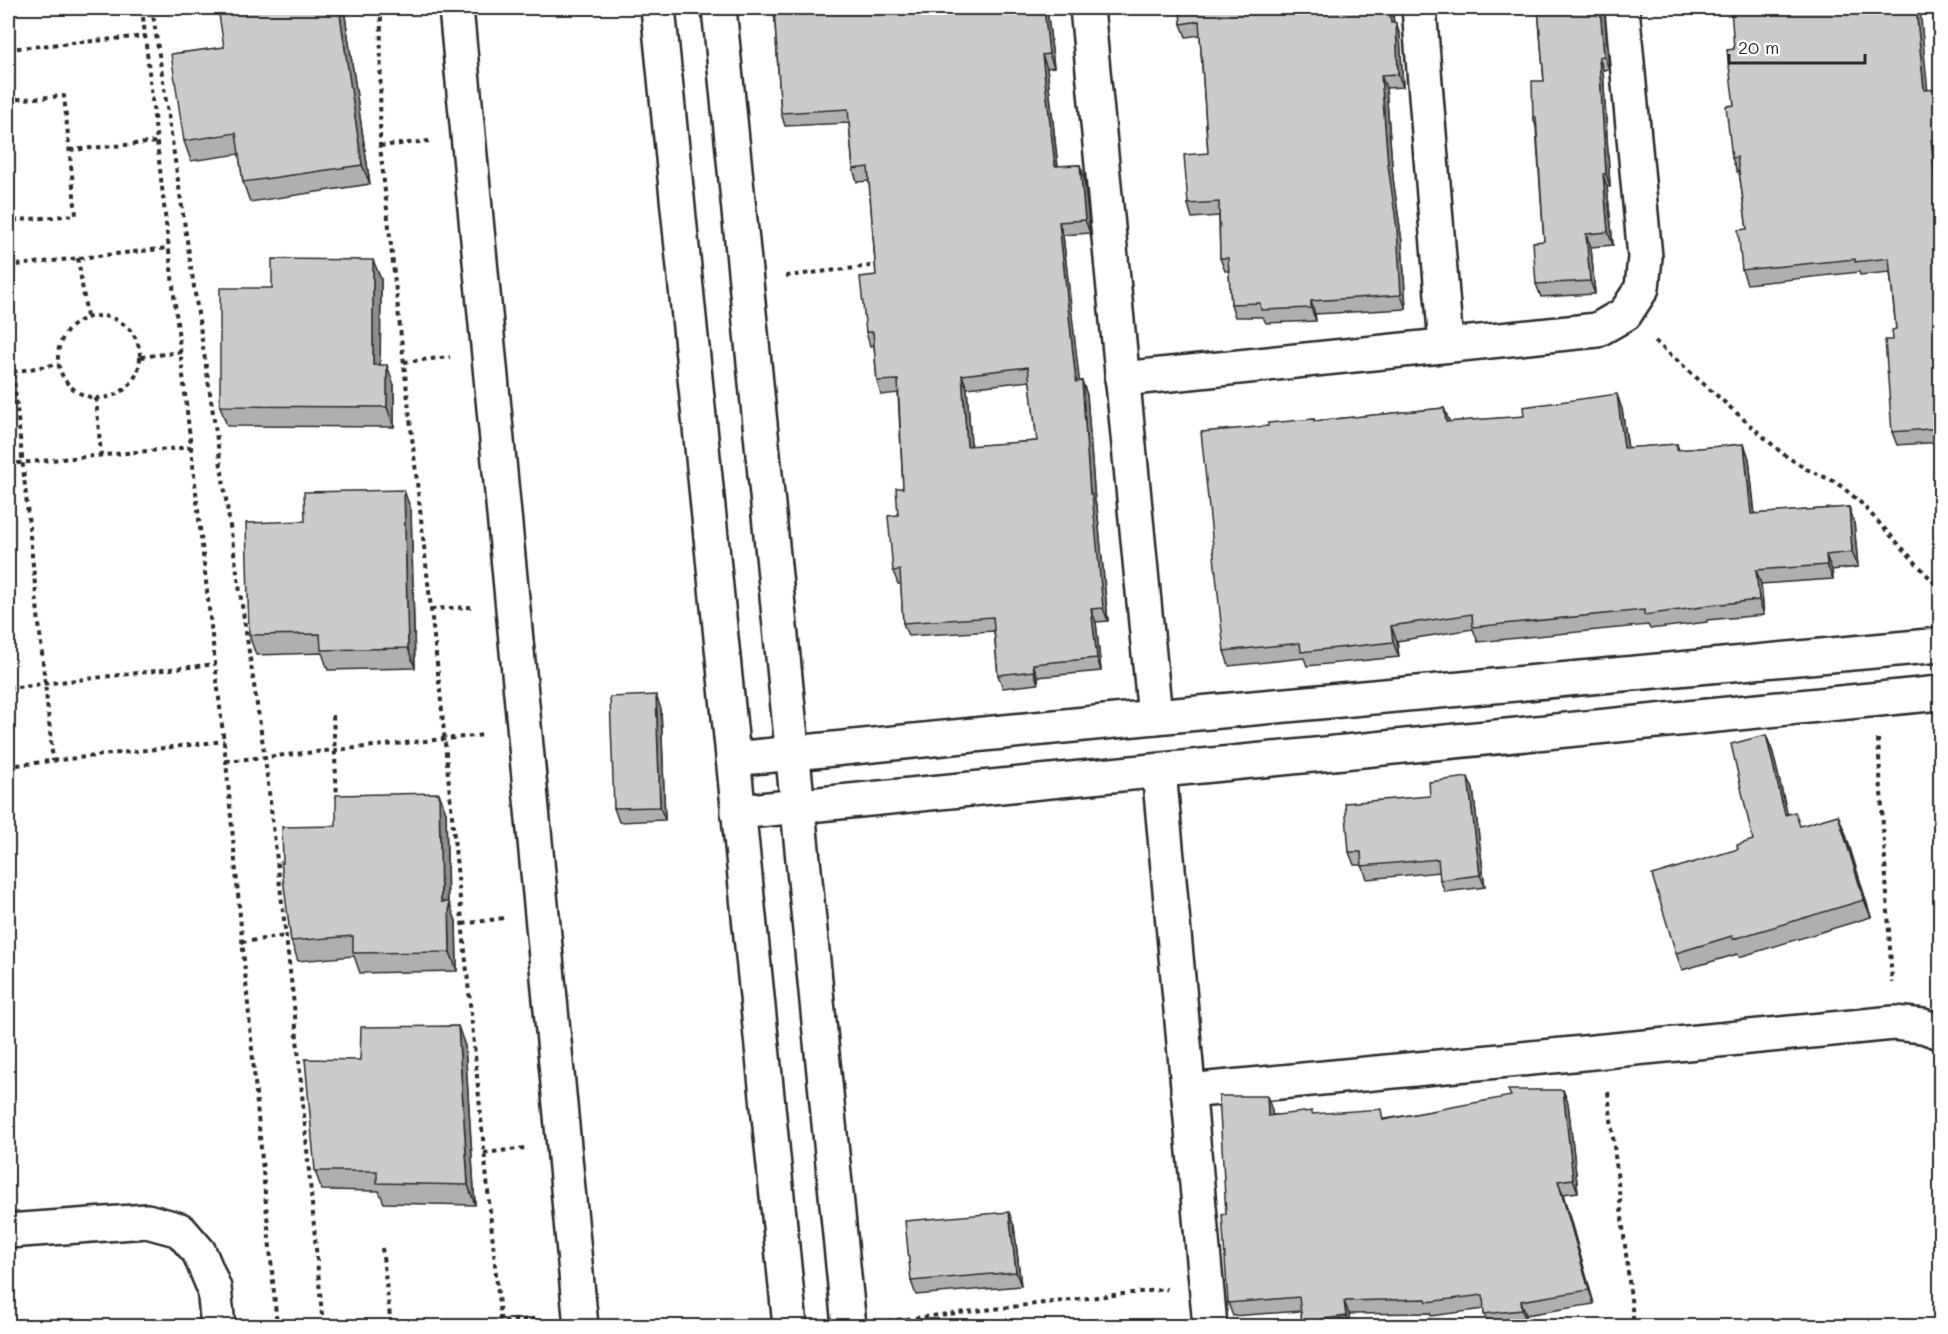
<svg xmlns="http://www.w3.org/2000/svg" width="1948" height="1334" font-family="Mali,sans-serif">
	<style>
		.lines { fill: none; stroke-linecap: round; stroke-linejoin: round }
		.minor-casing { stroke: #2b2b2b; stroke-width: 38 }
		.path { stroke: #2b2b2b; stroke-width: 4; stroke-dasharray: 4.5 4.5; stroke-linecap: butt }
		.minor { stroke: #fff; stroke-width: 33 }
		.wall { fill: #afafaf; stroke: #2b2b2b; stroke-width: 1.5; fill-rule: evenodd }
		.shaded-wall { fill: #8e8e8e; stroke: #2b2b2b; stroke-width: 1.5 }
		.building { fill: #cbcbcb; stroke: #2b2b2b; stroke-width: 1.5; fill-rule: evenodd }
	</style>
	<rect width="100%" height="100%" fill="#fff"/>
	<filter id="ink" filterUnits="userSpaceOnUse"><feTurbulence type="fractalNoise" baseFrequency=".0167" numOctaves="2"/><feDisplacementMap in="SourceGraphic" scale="12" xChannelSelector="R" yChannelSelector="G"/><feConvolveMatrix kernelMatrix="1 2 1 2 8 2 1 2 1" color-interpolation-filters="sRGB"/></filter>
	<g filter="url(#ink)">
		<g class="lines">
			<g class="minor-casing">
				<g id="minor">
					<polyline points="456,8 581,1326"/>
					<polyline points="658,8 790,1326"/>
					<polyline points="719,8 849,1326"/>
					<polyline points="1087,8 1155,717"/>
					<polyline points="1419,8 1446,345"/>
					<polyline points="1122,379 1597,330 1625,314 1642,288 1645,257 1622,8"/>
					<polyline points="733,759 1155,717 1940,645"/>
					<polyline points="1159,771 1210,1326"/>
					<polyline points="738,812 1940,693"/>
					<polyline points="1188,1091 1894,1023 1923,1026 1940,1032"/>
					<polyline points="8,1231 147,1221 180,1230 199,1252 214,1288 218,1326"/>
				</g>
			</g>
			<g class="path">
				<polyline points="142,8 226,761 277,1326"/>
				<polyline points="152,8 265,758 294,1005 323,1326"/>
				<polyline points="381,8 380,146 440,691 501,1326"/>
				<polyline points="8,49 146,36"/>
				<polyline points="8,100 64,96 76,215 8,221"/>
				<polyline points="380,146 429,141"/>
				<polyline points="70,150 157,142"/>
				<polyline points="78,258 87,317"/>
				<polyline points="8,266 169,248"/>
				<polyline points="786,276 880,265"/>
				<circle cx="99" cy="357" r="41"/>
				<polyline points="8,320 53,761"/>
				<polyline points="1655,341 1783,454 1806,469 1836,482 1859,501 1940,589"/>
				<polyline points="141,357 181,352"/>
				<polyline points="404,362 450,357"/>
				<polyline points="13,372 58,364"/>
				<polyline points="96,398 101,455"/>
				<polyline points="8,464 191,447"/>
				<polyline points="431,609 471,607"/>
				<polyline points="8,688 215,664"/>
				<polyline points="333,715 337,798"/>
				<polyline points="1878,739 1892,983"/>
				<polyline points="226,761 484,735"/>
				<polyline points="8,766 224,741"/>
				<polyline points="463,924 504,918"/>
				<polyline points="242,942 286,936"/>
				<polyline points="1608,1092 1634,1326"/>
				<polyline points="484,1153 525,1148"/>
				<polyline points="382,1248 391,1326"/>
				<polyline points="888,1321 1167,1289"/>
				<polyline points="468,1326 539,1318"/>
			</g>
			<use href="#minor" class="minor"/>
		</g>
		<g class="wall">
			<path d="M774 8H1047L1054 67 1047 68 1058 166 1080 165 1084 178 1090 233 1063 235 1079 382 1082 381 1087 395 1095 502 1097 507 1108 621 1096 622 1101 671 1038 677V684L1003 688 998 675 994 631 908 636 903 623 901 584H898L893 571 898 515 903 488 898 393 881 395 877 381 874 345 870 346 866 332 876 275 869 181 857 182 853 169 849 123 785 126 781 113ZM1030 381 1037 441 971 446 967 388Z"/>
			<polygon points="1180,8 1392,8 1394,23 1396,23 1400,36 1403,87 1386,88 1393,178 1402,242 1406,309 1315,314 1316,321 1266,323 1263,317 1235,317 1231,304 1229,271 1225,271 1220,258 1219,216 1192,218 1188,204 1208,153 1200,35 1186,37 1181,24"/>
			<polygon points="1538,8 1604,8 1609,69 1603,70 1610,187 1607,187 1613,245 1591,247 1595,294 1541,297 1536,284 1544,241 1536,127 1533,117 1544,81"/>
			<polygon points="344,9 370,184 250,202 243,182 239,154 191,161 184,141 224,47"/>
			<polygon points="1734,49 1927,90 1941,89 1941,154 1936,154 1941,202 1941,442 1897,445 1892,432 1893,340 1896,329 1890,272 1860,275 1859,272 1747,284 1742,270 1747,229 1739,171 1737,172 1732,158 1734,105"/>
			<polygon points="381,279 380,365 394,385 394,427 227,426 220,406 272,288"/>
			<polygon points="1444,408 1449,422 1622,409 1628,448 1677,444 1679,450 1744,444 1749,459 1755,514 1849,507 1854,522 1858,567 1832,570 1833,579 1761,584 1764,615 1707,620 1707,622 1650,629 1648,625 1478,642 1473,629 1397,641 1399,657 1307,666 1304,658 1229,666 1224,651 1268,426 1314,419 1315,421"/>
			<polygon points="411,510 415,668 328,670 322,653 256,655 249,635 305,521"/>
			<polygon points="661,709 665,820 619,822 614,808"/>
			<polygon points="1766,735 1773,753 1787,814 1800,826 1845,832 1871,917 1739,957 1738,954 1682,970 1676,953 1738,849 1753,840"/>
			<polygon points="1473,789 1485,887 1445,892 1440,880 1440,872 1367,879 1362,865 1354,865 1349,852 1430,796"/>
			<polygon points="446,812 448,902 456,921 457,971 360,973 354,956 298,961 291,941 283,863"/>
			<polygon points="465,1046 475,1205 384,1203 379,1191 322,1190 315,1171 360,1060"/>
			<polygon points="1563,1090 1568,1103 1578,1192 1563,1194 1594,1304 1526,1315 1527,1324 1497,1326 1489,1326 1484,1314 1484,1309 1431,1316 1430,1313 1349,1314 1350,1326 1304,1326 1302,1322 1301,1311 1233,1316 1228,1303 1226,1214 1272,1110 1272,1115 1313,1114 1385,1119"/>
			<polygon points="1014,1226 1021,1286 916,1295 911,1281"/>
		</g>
		<g class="shaded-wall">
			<polygon points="339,8 343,8 344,9 370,184 362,165"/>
			<polygon points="1044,8 1047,8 1054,67 1049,54"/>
			<polygon points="1389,8 1392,8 1396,36 1391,23"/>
			<polygon points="1600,8 1604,8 1609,69 1604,56"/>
			<polygon points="1916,8 1920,8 1929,104 1924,90"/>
			<polygon points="1396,23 1400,36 1403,87 1398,74"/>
			<polygon points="1042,55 1047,68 1059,179 1055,166"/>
			<polygon points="1599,57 1603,70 1610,187 1606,174"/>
			<polygon points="1381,75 1386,88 1393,178 1402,242 1406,309 1401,295 1388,165"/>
			<polygon points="1931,140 1936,154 1941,202 1941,244"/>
			<polygon points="1080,165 1084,178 1090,233 1085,220"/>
			<polygon points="1603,174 1607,187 1613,245 1608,232"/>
			<polygon points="1059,222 1063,235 1081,395 1076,382"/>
			<polygon points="1586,234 1591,247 1595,294 1590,281"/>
			<polygon points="373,260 381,279 380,385 373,365"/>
			<polygon points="1311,301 1315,314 1316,321 1311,308"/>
			<polygon points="387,365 394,385 394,427 387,407"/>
			<polygon points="962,375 967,388 972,459 967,446"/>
			<polygon points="1082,381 1087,395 1095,502 1097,507 1108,621 1103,608 1090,494"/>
			<polygon points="1617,394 1622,409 1630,463 1624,448"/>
			<polygon points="1444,408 1450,423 1446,422"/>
			<polygon points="1744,444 1749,459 1756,529 1751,514"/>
			<polygon points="404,490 411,510 415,668 408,648"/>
			<polygon points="1849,507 1854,522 1858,567 1852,552"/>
			<polygon points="1826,555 1832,570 1833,579 1827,565"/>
			<polygon points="1756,570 1761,584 1764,615 1759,600"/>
			<polygon points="1091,609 1096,622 1101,671 1097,658"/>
			<polygon points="1391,626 1397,641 1399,657 1393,642"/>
			<polygon points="1033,664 1038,677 1038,684 1034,671"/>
			<polygon points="656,695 661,709 665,820 660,807"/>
			<polygon points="1766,735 1773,753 1792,833 1785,815"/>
			<polygon points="1468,777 1473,789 1485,887 1480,875"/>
			<polygon points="439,793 446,812 448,921 441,902"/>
			<polygon points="1838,815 1845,832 1871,917 1864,900"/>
			<polygon points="449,902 456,921 457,971 450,952"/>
			<polygon points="458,1026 465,1046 475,1205 468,1185"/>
			<polygon points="1563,1090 1568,1103 1578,1192 1573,1179"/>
			<polygon points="1267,1096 1272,1110 1273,1129 1268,1116"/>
			<polygon points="1558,1181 1563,1194 1594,1304 1589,1290"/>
			<polygon points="1009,1212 1014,1226 1021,1286 1016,1272"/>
			<polygon points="1344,1301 1349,1314 1350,1326 1346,1316"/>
			<polygon points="1521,1301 1526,1315 1527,1324 1522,1310"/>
		</g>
		<g class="building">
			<polygon points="218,8 339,8 362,165 243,182 236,133 184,141 171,54 224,47"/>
			<path d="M774 8H1044L1049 54 1042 55 1055 166 1080 165 1085 220 1059 222 1076 382 1082 381 1090 494H1092L1103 608 1091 609 1097 658 1033 664 1034 671 998 675 993 617 903 623 900 570 893 571 888 516 898 515 896 488H903L898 380 877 381 873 332H866L860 277 876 275 868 167 853 169 848 109 781 113ZM1028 367 1037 441 967 446 962 375Z"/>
			<polygon points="1180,8 1389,8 1391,23 1396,23 1398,74 1381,75 1388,165 1397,229 1401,295 1311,301 1311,308 1261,310 1260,303 1231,304 1228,258 1220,258 1219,202 1188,204 1184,155 1208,153 1199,21 1181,24"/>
			<polygon points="1538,8 1600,8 1604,56 1599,57 1606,174 1603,174 1608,232 1586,234 1590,281 1536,284 1533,242 1544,241 1536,117 1533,117 1532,81 1544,81"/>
			<polygon points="1731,8 1916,8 1924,90 1941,89 1941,140 1931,140 1941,244 1941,428 1892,432 1885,340 1893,340 1892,330 1896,329 1889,258 1855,262 1855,259 1742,270 1738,230 1747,229 1737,157 1732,158 1726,106 1734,105 1727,50 1734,49"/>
			<polygon points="272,259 373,260 373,365 387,365 387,407 220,406 220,288 272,288"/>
			<polygon points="1617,394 1624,448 1677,444 1677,450 1744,444 1751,514 1849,507 1852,552 1826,555 1827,565 1756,570 1759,600 1702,606 1702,607 1644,615 1644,610 1473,627 1472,614 1391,626 1393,642 1301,652 1300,643 1224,651 1201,432 1268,426 1268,423 1314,419 1314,421 1444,408 1446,422 1524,416 1523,407"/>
			<polygon points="404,490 408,648 321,650 320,634 249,635 246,523 305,521 304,492"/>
			<polygon points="656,695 660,807 614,808 610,697"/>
			<polygon points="1766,735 1785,815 1795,812 1800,826 1838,815 1864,900 1733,939 1732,936 1676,953 1652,875 1738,849 1737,845 1753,840 1731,744"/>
			<polygon points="1468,777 1480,875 1440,880 1438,859 1362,866 1361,852 1349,852 1345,803 1430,796 1429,782"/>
			<polygon points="439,793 441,902 449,902 450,952 353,953 353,936 291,941 281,862 283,863 282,827 336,826 336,795"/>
			<polygon points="458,1026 468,1185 377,1183 377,1171 315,1171 305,1059 360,1060 361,1027"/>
			<polygon points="1508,1090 1563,1090 1573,1179 1558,1181 1589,1290 1521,1301 1522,1310 1484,1314 1483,1295 1427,1302 1426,1299 1344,1301 1346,1316 1302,1322 1299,1297 1228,1303 1222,1214 1226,1214 1219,1096 1267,1096 1268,1116 1312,1111 1312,1114 1381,1109 1383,1120 1511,1096"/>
			<polygon points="1009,1212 1016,1272 911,1281 905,1221"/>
		</g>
	</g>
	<rect width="1948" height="1334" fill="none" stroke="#fff" stroke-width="30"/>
	<rect x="15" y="15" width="1918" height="1304" fill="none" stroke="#2b2b2b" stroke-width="2" filter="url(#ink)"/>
	<path d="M1729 54v9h136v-9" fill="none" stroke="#2b2b2b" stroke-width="3"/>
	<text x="1738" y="54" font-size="18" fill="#2b2b2b" stroke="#ffffff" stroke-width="4.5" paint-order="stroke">20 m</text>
</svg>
